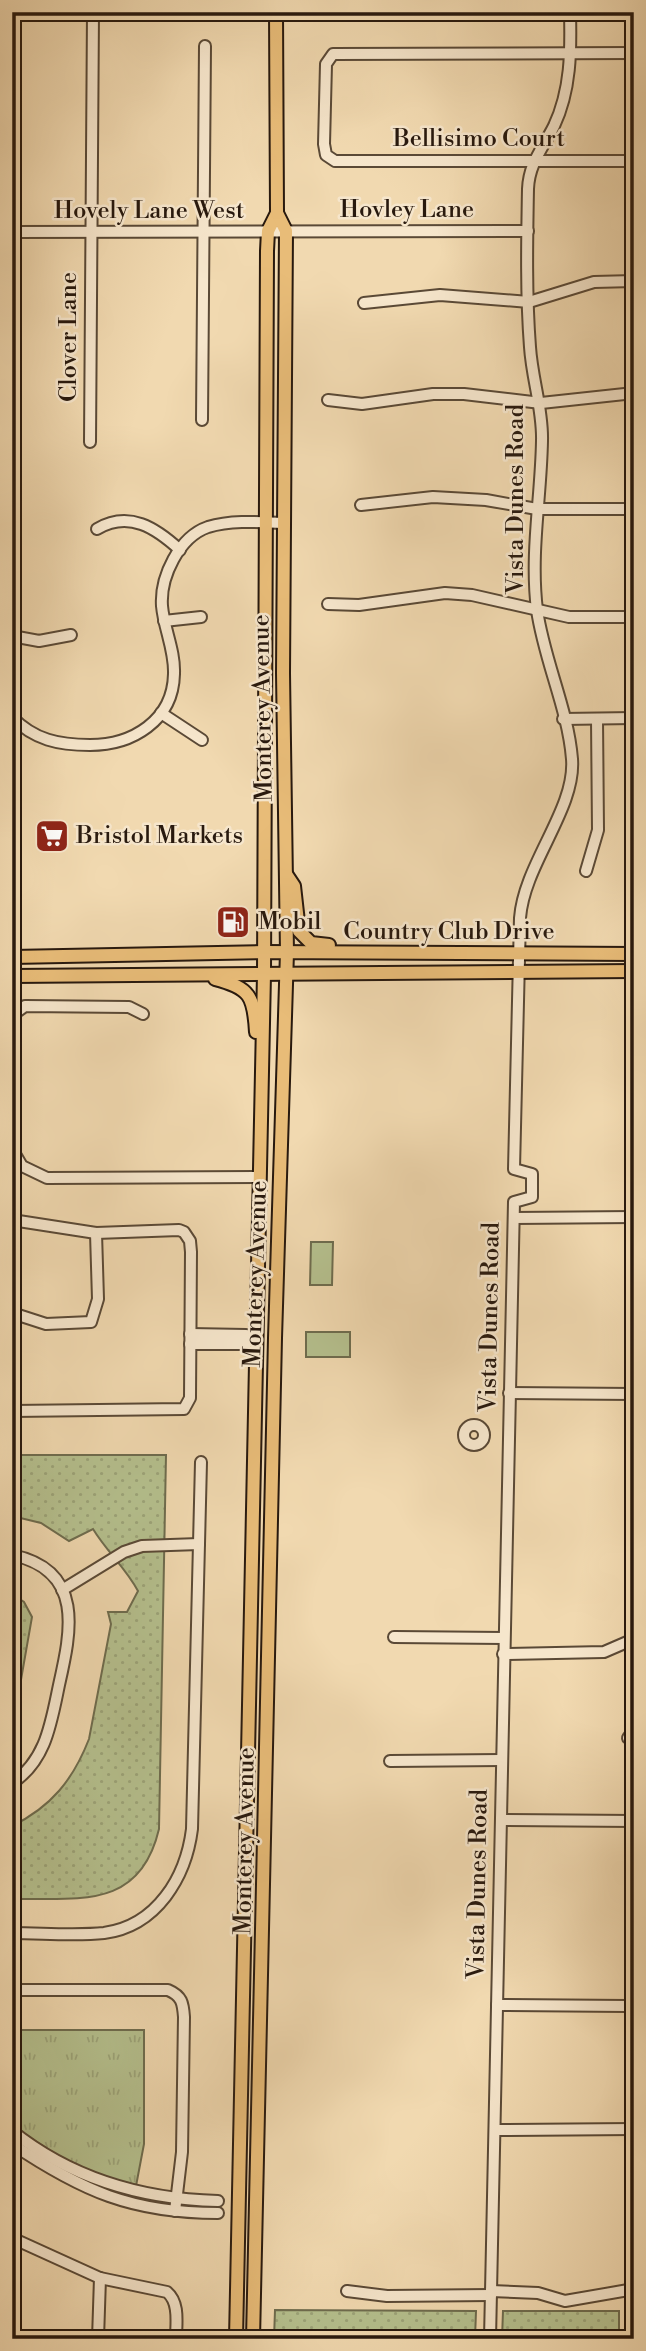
<svg xmlns="http://www.w3.org/2000/svg" width="646" height="2351" font-family="'Libre Bodoni',serif">
	<style>
		.grass { fill: url(#grass-dots); stroke: #6e6c4e; stroke-width: 2 }
		.park { fill: url(#park-tufts); stroke: #6e6c4e; stroke-width: 2 }
		.garden { fill: #b5c08e; stroke: #6e6c4e; stroke-width: 2 }
		.lines { fill: none; stroke-linecap: round; stroke-linejoin: round }
		.minor-casing { stroke: #5a4936; stroke-width: 14 }
		.major-casing { stroke: #28190e; stroke-width: 16 }
		.minor { stroke: #f6e6cc; stroke-width: 10 }
		.major { stroke: #e8bc78; stroke-width: 12 }
		.labels { text-anchor: middle; dominant-baseline: central; stroke-width: 5; stroke-linejoin: round; paint-order: stroke }
		.street-label { font-size: 24px; fill: #28190e; stroke: #f6e6cc }
		.poi-label { font-size: 24px; fill: #28190e; stroke: #f6e6cc; text-anchor: start }
	</style>
	<defs>
		<pattern id="grass-dots" width="8" height="8" patternUnits="userSpaceOnUse" patternTransform="scale(1.75)"><rect width="8" height="8" fill="#b5c08e"/><path d="M2 2h.1M6 6h.1" fill="none" stroke="#9ca479" stroke-width="1.8" stroke-linecap="round"/></pattern>
		<pattern id="park-tufts" width="24" height="20" patternUnits="userSpaceOnUse" patternTransform="scale(1.75)"><rect width="24" height="20" fill="#b5c08e"/><path d="M3 7l-1-3M5 7V3M7 7l1-3M15 17l-1-3M17 17v-4M19 17l1-3" fill="none" stroke="#9ca479"/></pattern>
	</defs>
	<rect width="100%" height="100%" fill="#f1d9b0"/>
	<filter id="stains"><feTurbulence type="fractalNoise" baseFrequency=".00286" numOctaves="4"/><feColorMatrix values="0 0 0 0 .2 0 0 0 0 .09 0 0 0 0 .02 0 0 0 .5 -.17"/></filter>
	<radialGradient id="worn" r=".72"><stop offset=".6" stop-color="#630" stop-opacity="0"/><stop offset="1" stop-color="#630" stop-opacity=".3"/></radialGradient>
	<g class="grass">
		<path d="M12 1455H166L159 1829C140 1910 79 1898 12 1899V1826C51 1807 73 1780 89 1739L111 1624 108 1612H127L138 1591C126 1568 107 1552 93 1529L69 1541 41 1523 12 1516Z"/>
		<polygon points="12,1594 24,1602 32,1617 12,1731"/>
		<polygon points="275,2310 476,2311 475,2339 274,2339"/>
		<polygon points="503,2311 619,2311 619,2339 502,2339"/>
	</g>
	<path class="park" d="M12 2030H144V2144L136 2186C89 2177 51 2153 12 2125Z"/>
	<g class="garden">
		<polygon points="311,1242 333,1242 332,1285 310,1285"/>
		<rect x="306" y="1332" width="44" height="25"/>
	</g>
	<g class="lines">
		<g class="minor-casing">
			<g id="minor">
				<polyline points="634,53 333,54 326,64 324,144 326,155 335,161 634,161"/>
				<polyline points="12,232 528,231"/>
				<polyline points="364,303 440,295 529,302 594,282 634,281"/>
				<polyline points="328,400 362,404 433,394 464,394 541,403 634,393"/>
				<polyline points="202,420 205,46"/>
				<polyline points="90,442 93,12"/>
				<polyline points="361,505 433,497 486,500 537,509 634,509"/>
				<path d="M97 529C129 510 156 528 180 550"/>
				<polyline points="328,604 359,605 445,593 472,595 569,617 634,617"/>
				<polyline points="164,621 201,617"/>
				<polyline points="12,636 39,641 71,635"/>
				<polyline points="161,713 202,740"/>
				<path d="M12 717C34 740 59 745 90 745 132 745 173 721 174 674 175 650 164 629 162 606 160 577 179 537 208 527 231 520 259 522 283 523"/>
				<polyline points="563,719 634,718"/>
				<polyline points="586,871 598,830 597,719"/>
				<polyline points="12,1021 14,1014 25,1006 129,1007 143,1014"/>
				<polyline points="12,1149 22,1166 47,1178 260,1177"/>
				<polyline points="514,1218 634,1217"/>
				<polyline points="12,1220 96,1233 179,1230 184,1232 190,1241 191,1252 190,1398 184,1409 12,1411"/>
				<polyline points="12,1313 46,1324 91,1322 98,1299 96,1233"/>
				<polyline points="190,1334 246,1335 256,1339"/>
				<polyline points="190,1344 246,1344 256,1339"/>
				<polyline points="509,1393 634,1394"/>
				<circle cx="474" cy="1435" r="10"/>
				<path d="M12 1555C85 1570 71 1632 59 1685 51 1723 46 1761 12 1783"/>
				<polyline points="62,1590 124,1552 142,1546 199,1544"/>
				<polyline points="394,1637 504,1638"/>
				<polyline points="503,1654 604,1652 634,1639"/>
				<polyline points="628,1738 634,1730"/>
				<polyline points="390,1761 501,1760"/>
				<polyline points="501,1820 634,1821"/>
				<path d="M12 1933C42 1933 75 1936 104 1933 157 1926 186 1877 192 1829L201 1462"/>
				<path d="M12 1990H168C182 1996 183 2003 184 2017L182 2152 175 2211"/>
				<polyline points="497,2005 627,2006"/>
				<polyline points="495,2130 634,2129"/>
				<path d="M12 2131C72 2179 142 2199 218 2201"/>
				<path d="M12 2144C82 2191 132 2213 218 2213"/>
				<path d="M12 2238 100 2278 167 2292C180 2303 176 2324 176 2339"/>
				<polyline points="347,2291 387,2296 491,2295"/>
				<polyline points="491,2291 538,2293 565,2301 634,2289"/>
				<polyline points="98,2339 100,2278"/>
				<path d="M490 2339 514 1202 532 1197V1174L514 1169 520 918C524 864 576 809 572 759 568 709 544 660 537 610 530 553 541 498 542 441 543 409 532 379 530 347 526 295 527 241 528 189 529 163 543 148 554 126 571 90 571 51 570 12"/>
			</g>
		</g>
		<g class="major-casing">
			<g id="major">
				<polyline points="286,874 294,886 299,931 311,943 329,945"/>
				<polyline points="12,957 264,952 634,954"/>
				<polyline points="12,976 634,971"/>
				<path d="M215 979C250 988 254 996 256 1032"/>
				<polyline points="236,2339 264,974 267,251 268,231 277,213 276,12"/>
				<polyline points="253,2339 275,1338 287,952 283,673 286,231 277,213"/>
			</g>
		</g>
		<use href="#minor" class="minor"/>
		<use href="#major" class="major"/>
	</g>
	<defs>
		<g id="supermarket-square" transform="scale(1.75)"><rect x="-9" y="-9" width="18" height="18" rx="4" fill="#8f2418" stroke="#f6e6cc"/><path d="M-6-5.5h2.5l.6 2H6L4.5 2H-2.5L-4.4-4H-6ZM-1.5 3.2a1.3 1.3 0 1 0 .1 0ZM3 3.2a1.3 1.3 0 1 0 .1 0Z" fill="#fff"/></g>
		<g id="fuel-square" transform="scale(1.75)"><rect x="-9" y="-9" width="18" height="18" rx="4" fill="#8f2418" stroke="#f6e6cc"/><path d="M-5.5-6h7V0h2V4h1.3V-2.5L3-4.5l.8-.8L6-3V5H2.5V1h-1V6h-7ZM-4.2-4.7v3.2H.2V-4.7Z" fill="#fff"/></g>
	</defs>
	<g fill-rule="evenodd">
		<use href="#supermarket-square" x="52" y="836"/>
		<use href="#fuel-square" x="233" y="922"/>
	</g>
	<g class="labels">
		<g class="street-label">
			<text x="479" y="139">Bellisimo Court</text>
			<text x="407" y="210">Hovley Lane</text>
			<text x="149" y="211">Hovely Lane West</text>
			<text transform="translate(69 337) rotate(-90)">Clover Lane</text>
			<text transform="translate(516 499) rotate(-90)">Vista Dunes Road</text>
			<text transform="translate(263 708) rotate(-91)">Monterey Avenue</text>
			<text x="449" y="932">Country Club Drive</text>
			<text transform="translate(256 1274) rotate(-88)">Monterey Avenue</text>
			<text transform="translate(490 1317) rotate(-89)">Vista Dunes Road</text>
			<text transform="translate(245 1841) rotate(-89)">Monterey Avenue</text>
			<text transform="translate(478 1884) rotate(-89)">Vista Dunes Road</text>
		</g>
		<g class="poi-label">
			<text x="76" y="836">Bristol Markets</text>
			<text x="258" y="922">Mobil</text>
		</g>
	</g>
	<rect width="646" height="2351" fill="none" stroke="#f1d9b0" stroke-width="42"/>
	<rect x="14" y="14" width="618" height="2323" fill="none" stroke="#28190e" stroke-width="3.5"/>
	<rect x="21" y="21" width="604" height="2309" fill="none" stroke="#28190e" stroke-width="2"/>
	<rect width="100%" height="100%" filter="url(#stains)"/>
	<rect width="100%" height="100%" fill="url(#worn)"/>
</svg>
